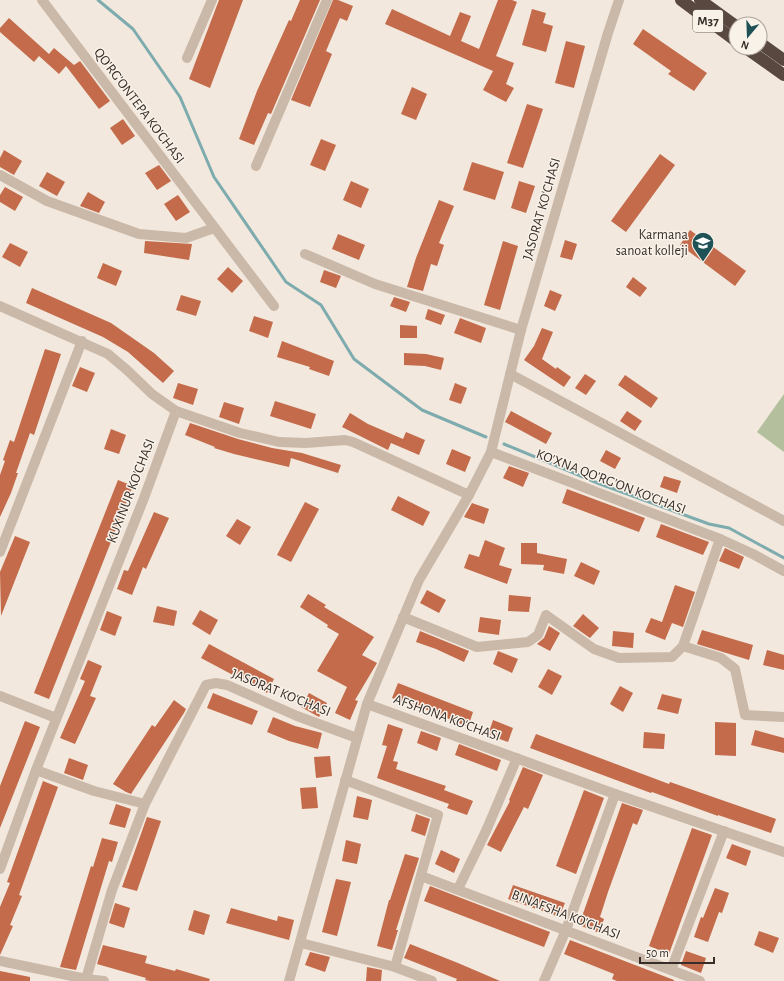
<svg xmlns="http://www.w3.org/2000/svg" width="784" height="981" font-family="'Alegreya Sans',sans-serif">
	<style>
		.green { fill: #b4c09d }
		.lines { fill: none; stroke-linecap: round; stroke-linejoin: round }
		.stream { stroke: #7dabae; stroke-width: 3 }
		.building { fill: #c36b4a }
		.street { stroke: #cab9a9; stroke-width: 10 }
		.highway { stroke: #584840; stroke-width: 12 }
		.labels { text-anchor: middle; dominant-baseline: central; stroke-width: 3; stroke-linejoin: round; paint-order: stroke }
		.shield { fill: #f9f2e9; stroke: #716963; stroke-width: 1 }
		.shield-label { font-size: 13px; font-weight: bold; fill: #372e29 }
		.street-label { font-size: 14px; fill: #372e29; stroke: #f9f2e9 }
		.poi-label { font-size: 14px; fill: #372e29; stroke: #f9f2e9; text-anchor: end }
	</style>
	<rect width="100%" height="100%" fill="#f2e8dd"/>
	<polygon class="green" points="784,394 784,452 757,432"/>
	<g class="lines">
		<g class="stream">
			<polyline points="98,0 133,29 180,97 214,177 286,282 321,305 354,359 422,410 486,437"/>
			<polyline points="504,444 600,484 709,524 729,528 784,558"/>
		</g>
	</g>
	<g class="building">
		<polygon points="219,0 243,0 210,88 189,79"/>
		<polygon points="300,0 320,0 271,114 268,113 254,145 239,139 257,91 289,20 291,21"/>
		<polygon points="333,0 338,0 353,6 347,21 340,18 326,51 332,54 310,107 291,100"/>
		<polygon points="498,0 512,0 517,2 496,56 514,63 506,84 514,88 506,102 483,90 493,71 385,24 392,9 450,36 460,12 471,16 461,41 479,49"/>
		<polygon points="532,9 546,13 543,23 553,26 546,52 522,45"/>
		<polygon points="9,18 49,54 54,48 74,65 80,61 110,101 99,109 66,66 59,74 39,56 34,62 0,32 0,28"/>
		<polygon points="643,29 707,73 694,91 668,74 671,71 633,44"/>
		<polygon points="566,41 585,46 574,88 555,83"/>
		<polygon points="412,87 427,94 416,120 401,114"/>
		<polygon points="527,104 543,109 523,168 507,163"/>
		<polygon points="123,119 135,136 122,145 110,128"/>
		<polygon points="321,139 336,145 325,171 310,165"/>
		<polygon points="4,150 22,161 14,175 0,167 0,158"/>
		<polygon points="660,154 675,165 626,232 611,221"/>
		<polygon points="472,162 504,172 495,200 463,190"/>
		<polygon points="159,165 171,181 157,190 145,173"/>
		<polygon points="47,172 65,182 57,196 39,186"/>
		<polygon points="351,181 369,189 361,208 343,200"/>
		<polygon points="519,181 535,186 526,213 511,208"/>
		<polygon points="5,187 23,197 15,211 0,202 0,195"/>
		<polygon points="88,192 105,202 99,213 80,206"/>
		<polygon points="178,195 190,212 176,221 164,204"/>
		<polygon points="439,200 454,206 439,243 444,245 437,266 431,264 423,291 407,287 416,258"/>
		<polygon points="690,230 746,271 735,286 680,245"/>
		<polygon points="338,234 365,245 359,260 332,249"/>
		<polygon points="565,240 577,244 572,260 560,257"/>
		<polygon points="145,241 192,244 189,260 144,253"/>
		<polygon points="503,241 518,246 500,310 484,305"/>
		<polygon points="10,243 28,252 20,267 2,257"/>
		<polygon points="103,263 122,271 116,286 97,278"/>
		<polygon points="228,267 243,281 232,293 217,279"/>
		<polygon points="324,270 341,276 336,288 320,282"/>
		<polygon points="633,277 647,288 640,297 626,287"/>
		<polygon points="32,288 111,323 154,353 174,371 163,383 128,352 103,337 26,303"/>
		<polygon points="550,290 562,295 555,311 544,306"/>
		<polygon points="181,295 201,301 196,316 176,310"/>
		<polygon points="394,297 410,302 406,312 390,306"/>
		<polygon points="428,309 445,315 441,325 425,319"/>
		<polygon points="254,316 273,322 268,338 249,331"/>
		<polygon points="460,318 486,328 481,343 454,333"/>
		<polygon points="400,325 417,326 417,338 400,338"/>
		<polygon points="542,328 553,332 542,359 556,369 557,367 571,377 564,387 524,360 534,346"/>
		<polygon points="282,341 334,361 329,376 309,369 310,367 277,357"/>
		<polygon points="45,349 61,354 34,435 30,433 16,473 18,473 11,493 0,517 0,475 5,461 3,460 10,440 14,442"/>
		<polygon points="404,353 426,354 444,358 441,370 425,366 404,365"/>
		<polygon points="80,367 95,373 87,392 72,386"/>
		<polygon points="585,374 596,381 586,395 575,388"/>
		<polygon points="625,375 658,398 651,408 618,385"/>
		<polygon points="178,383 198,389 193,405 173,398"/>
		<polygon points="455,383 467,388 461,404 449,400"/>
		<polygon points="275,401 316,414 311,429 270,416"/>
		<polygon points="224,402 244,408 239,424 219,417"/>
		<polygon points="511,411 552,433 546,444 505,422"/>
		<polygon points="627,411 642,421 635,431 620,421"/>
		<polygon points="350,413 368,424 403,439 406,432 425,440 419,455 391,443 388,450 342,427"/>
		<polygon points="190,423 238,439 272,448 302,453 341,465 338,473 291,458 289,467 234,454 214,448 215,447 185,435"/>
		<polygon points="111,429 126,435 119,454 104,449"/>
		<polygon points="452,449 471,457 465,472 446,464"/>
		<polygon points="606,450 621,458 615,469 600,461"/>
		<polygon points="509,466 529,473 523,487 503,478"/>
		<polygon points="664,476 681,481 677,493 660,487"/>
		<polygon points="118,480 133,486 49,699 34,693"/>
		<polygon points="567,489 645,518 639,532 562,503"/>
		<polygon points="398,496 430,512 423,526 391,510"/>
		<polygon points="305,502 319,509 291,562 277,555"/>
		<polygon points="472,503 489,509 484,524 464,517"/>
		<polygon points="154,512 169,518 146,569 143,567 132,595 117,589 124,570 128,571"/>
		<polygon points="237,519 251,527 240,545 226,536"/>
		<polygon points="661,524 709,542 703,555 656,537"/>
		<polygon points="15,536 30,542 1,616 0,572"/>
		<polygon points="485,540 505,548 499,565 512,569 507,584 464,568 469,554 479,557"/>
		<polygon points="521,543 537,543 537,553 567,559 564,574 543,570 544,565 521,564"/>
		<polygon points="725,548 744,557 739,569 719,561"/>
		<polygon points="581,562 600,571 594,585 574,576"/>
		<polygon points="675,585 695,592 683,627 672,623 665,640 645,632 651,618 662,622"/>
		<polygon points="427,590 446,600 439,613 420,603"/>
		<polygon points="308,594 326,605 324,607 374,637 362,655 377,663 355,700 358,701 350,720 335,713 347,687 317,671 339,634 327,627 328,625 300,607"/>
		<polygon points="509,595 531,597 529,612 508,611"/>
		<polygon points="157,606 177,611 174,626 153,622"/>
		<polygon points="200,610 218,620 210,635 192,624"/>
		<polygon points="107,611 122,617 115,636 100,630"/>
		<polygon points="583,614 599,628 590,638 573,626"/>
		<polygon points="480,617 501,620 499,635 478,632"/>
		<polygon points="549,626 560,633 550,651 537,644 544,638"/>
		<polygon points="702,630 753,645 749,660 697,644"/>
		<polygon points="420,631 469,651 464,662 436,649 416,642"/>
		<polygon points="613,631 634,633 633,648 612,646"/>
		<polygon points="209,644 274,679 267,693 201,658"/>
		<polygon points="767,650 784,655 784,670 763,665"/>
		<polygon points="498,651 518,659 512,673 493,664"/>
		<polygon points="88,660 102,666 90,696 96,698 75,744 60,738 85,681 80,679"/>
		<polygon points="548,669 562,676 552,695 538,687"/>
		<polygon points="398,683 473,712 468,727 413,704 412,706 392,698"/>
		<polygon points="620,686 633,693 623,712 610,704"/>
		<polygon points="213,693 258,711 252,725 207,708"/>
		<polygon points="309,693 327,703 319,717 301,707"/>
		<polygon points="662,694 682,699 678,714 657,709"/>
		<polygon points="174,700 186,709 184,713 131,794 126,792 113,784 152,725 155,727"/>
		<polygon points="273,717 295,726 322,733 318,749 289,741 267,732"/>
		<polygon points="493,720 513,728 508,742 488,735"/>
		<polygon points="25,721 40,727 0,828 0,786"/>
		<polygon points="715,722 736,723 736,756 715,755"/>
		<polygon points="388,724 403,729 393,761 398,762 396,769 446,786 444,790 473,801 467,815 447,808 449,804 377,778 387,746 382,745"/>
		<polygon points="755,730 784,738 784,753 751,745"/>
		<polygon points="421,731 441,738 437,751 417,743"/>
		<polygon points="644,732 665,734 664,749 643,748"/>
		<polygon points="536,734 669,784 670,782 776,819 771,833 718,815 718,816 652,792 651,793 530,748"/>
		<polygon points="459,744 501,760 497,771 455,755"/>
		<polygon points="330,756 332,776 316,778 314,757"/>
		<polygon points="69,758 88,765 83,780 64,773"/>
		<polygon points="523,767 543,775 528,809 524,807 501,852 487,845 510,801 509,800"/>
		<polygon points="43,781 58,787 19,895 22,896 10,925 13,926 0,955 0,907 10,883 7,882"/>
		<polygon points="316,787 318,808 302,809 300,788"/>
		<polygon points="584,790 604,798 576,874 556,866"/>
		<polygon points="357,796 372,800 368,820 353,817"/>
		<polygon points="622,803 643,810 637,825 633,823 608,892 600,917 604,919 599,933 579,925"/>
		<polygon points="116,804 131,809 125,828 109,824"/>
		<polygon points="416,814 430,819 425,836 411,831"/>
		<polygon points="147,817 161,821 137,891 122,887"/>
		<polygon points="692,828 712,835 669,954 649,946"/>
		<polygon points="102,838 118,842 112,862 109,861 76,970 60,967 91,866 93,867"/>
		<polygon points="346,840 361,844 357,864 342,861"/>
		<polygon points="732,844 751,851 746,866 726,858"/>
		<polygon points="441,850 460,859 454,873 435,864"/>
		<polygon points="405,854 419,858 396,930 398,930 392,950 377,946 389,900 390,900"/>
		<polygon points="336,879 351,882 337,936 322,932"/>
		<polygon points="513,885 565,903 559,917 508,899"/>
		<polygon points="430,886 550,932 544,947 424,901"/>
		<polygon points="715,888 729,893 722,913 719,912 708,942 694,937 701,917 703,918"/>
		<polygon points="115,903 130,908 124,928 109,923"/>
		<polygon points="231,908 277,921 278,916 294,920 289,940 226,923"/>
		<polygon points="194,910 210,915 204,935 188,930"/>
		<polygon points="759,931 779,938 773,953 754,945"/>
		<polygon points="570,940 674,980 674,981 617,981 612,979 614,974 564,954"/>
		<polygon points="410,944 458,963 500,981 456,981 457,979 404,958"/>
		<polygon points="103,945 147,956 145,963 175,971 176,969 210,979 209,981 150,981 145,980 146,978 97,964"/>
		<polygon points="686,951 706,958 701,973 681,965"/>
		<polygon points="310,952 330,957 325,972 305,965"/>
		<polygon points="367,967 382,970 381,981 366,981"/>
		<polygon points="0,971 30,977 30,981 0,981"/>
	</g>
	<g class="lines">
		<g class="street">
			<polyline points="42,0 274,306"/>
			<polyline points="187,58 212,0"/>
			<polyline points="256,166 327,0"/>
			<polyline points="0,175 47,201 139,234 186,238 214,228"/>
			<polyline points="305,254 375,284 521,330"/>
			<polyline points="0,306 108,354 127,370 152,394 176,411 240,433 279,442 306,443 345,440 353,442 469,495"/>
			<polyline points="510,374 784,521"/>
			<polyline points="491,452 720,539 753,554 784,571"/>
			<polyline points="0,552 82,341"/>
			<polyline points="403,617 477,647 528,642 538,635 546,615 594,649 619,658 672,657 683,646 720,539"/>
			<polyline points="683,646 721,658 735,669 745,715 784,717"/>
			<polyline points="0,696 56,718"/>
			<polyline points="367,704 615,794 784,852"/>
			<polyline points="36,770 94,791 145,804"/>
			<polyline points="345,780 438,815 395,967"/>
			<polyline points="0,869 36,770 144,498 176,411"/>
			<polyline points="421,876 700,981"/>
			<polyline points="458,889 486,831 517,758"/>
			<polyline points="301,943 395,967 432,981"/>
			<polyline points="0,961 86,979 104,981"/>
			<polyline points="671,970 724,831"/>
			<polyline points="86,979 112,890 145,804 206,685 216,683 227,685 297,716 357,738"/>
			<polyline points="289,981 367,704 419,580 469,495 491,452 521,330 608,33 619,0"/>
			<polyline points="544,981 566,930 615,794"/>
		</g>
		<g class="highway">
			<polyline points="681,0 736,41"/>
			<polyline points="700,0 736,26"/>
			<polyline points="760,43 784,60"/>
			<polyline points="746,48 784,75"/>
		</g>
	</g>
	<defs>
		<g id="university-pin" transform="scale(1.15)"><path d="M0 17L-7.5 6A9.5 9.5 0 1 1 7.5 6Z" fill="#1f5257" stroke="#f9f2e9"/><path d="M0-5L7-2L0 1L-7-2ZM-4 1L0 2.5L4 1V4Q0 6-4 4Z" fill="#fff"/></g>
	</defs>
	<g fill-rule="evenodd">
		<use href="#university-pin" x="703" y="243"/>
	</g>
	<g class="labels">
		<rect class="shield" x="693" y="10" width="30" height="22" rx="3"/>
		<g class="shield-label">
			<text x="708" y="21">M37</text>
		</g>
		<g class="street-label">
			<text transform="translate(139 106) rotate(53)">QO'RG'ONTEPA KO'CHASI</text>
			<text transform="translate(542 209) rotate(-74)">JASORAT KO'CHASI</text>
			<text transform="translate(611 482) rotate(21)">KO'XNA QO'RG'ON KO'CHASI</text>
			<text transform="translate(131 491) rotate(-69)">KUXINUR KO'CHASI</text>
			<text transform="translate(281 693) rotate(22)">JASORAT KO'CHASI</text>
			<text transform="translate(447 718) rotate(20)">AFSHONA KO'CHASI</text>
			<text transform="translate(566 915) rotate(21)">BINAFSHA KO'CHASI</text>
		</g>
		<g class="poi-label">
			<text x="688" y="235">Karmana<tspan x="688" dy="16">sanoat kolleji</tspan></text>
		</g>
	</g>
	<g transform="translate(748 36) rotate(199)"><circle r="19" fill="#f9f2e9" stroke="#aba49c"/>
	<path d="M0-3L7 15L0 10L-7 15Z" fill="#1f5257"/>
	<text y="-6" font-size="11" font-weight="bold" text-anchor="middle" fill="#372e29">N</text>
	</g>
	<path d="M640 957v6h74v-6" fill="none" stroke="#372e29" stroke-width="2"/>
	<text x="646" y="957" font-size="12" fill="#372e29" stroke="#f9f2e9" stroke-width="3" paint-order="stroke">50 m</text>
</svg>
